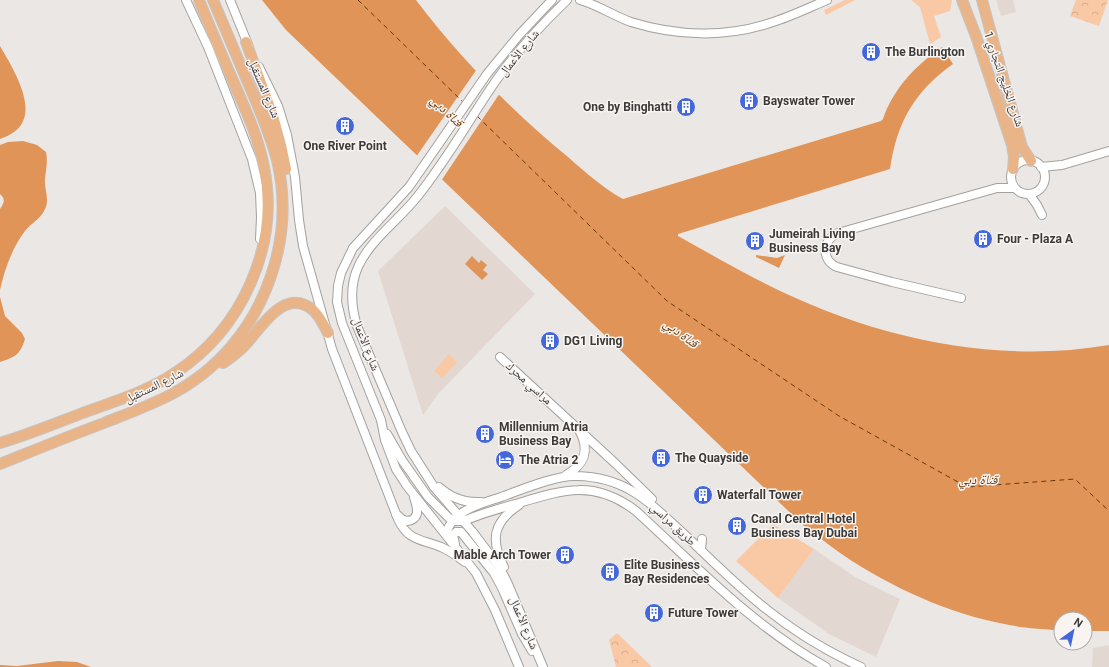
<svg xmlns="http://www.w3.org/2000/svg" width="1109" height="667" font-family="Roboto,'Noto Naskh Arabic',sans-serif">
	<style>
		.built { fill: #e2d8d1 }
		.grass { fill: #f9c8a4 }
		.park { fill: url(#park-crowns) }
		.water { fill: #e09458 }
		.pier { fill: #ebe7e4 }
		.lines { fill: none; stroke-linecap: round; stroke-linejoin: round }
		.ferry { stroke: #6a3909; stroke-width: 1; stroke-dasharray: 5 4; stroke-linecap: butt }
		.minor-casing { stroke: #a4a19e; stroke-width: 10 }
		.major-casing { stroke: #c5c4c4; stroke-width: 12 }
		.minor { stroke: #fff; stroke-width: 8 }
		.major { stroke: #e9b588; stroke-width: 10 }
		.labels { text-anchor: middle; dominant-baseline: central; stroke-width: 3; stroke-linejoin: round; paint-order: stroke }
		.poi-label { font-size: 12px; font-weight: bold; fill: #3d3b3a; stroke: #f8f4f2; text-anchor: start }
		.street-label { font-size: 12px; fill: #3d3b3a; stroke: #f8f4f2 }
		.water-label { font-size: 13px; font-style: italic; fill: #6a3909; stroke: #f8f4f2 }
	</style>
	<defs>
		<pattern id="park-crowns" width="20" height="18" patternUnits="userSpaceOnUse"><rect width="20" height="18" fill="#f9c8a4"/><path d="M2 6a3 3 0 1 1 6 0M12 15a3 3 0 1 1 6 0" fill="none" stroke="#d6ad8e"/></pattern>
	</defs>
	<rect width="100%" height="100%" fill="#ebe7e4"/>
	<g class="built">
		<polygon points="996,0 1013,0 1016,12 1001,16"/>
		<polygon points="445,206 535,294 439,393 423,415 378,271"/>
		<polygon points="814,549 855,577 900,599 876,657 829,634 778,598"/>
		<polygon points="1109,645 1109,667 1092,667 1093,648"/>
	</g>
	<g class="grass">
		<polygon points="845,0 855,0 826,15 824,10"/>
		<polygon points="911,0 952,0 950,11 934,16 941,37 930,44 920,7"/>
		<polygon points="449,354 457,362 442,378 434,371"/>
		<polygon points="773,524 814,549 778,598 736,561"/>
	</g>
	<g class="park">
		<polygon points="1076,0 1108,0 1099,26 1070,16"/>
		<polygon points="617,633 652,667 616,667 609,640"/>
	</g>
	<g class="water">
		<path d="M262 0H416C460 58 512 111 568 157 585 172 603 188 623 199L881 121 883 119C893 89 916 65 942 47L953 64C914 92 897 122 890 169L678 234V236C707 252 736 269 766 284 871 337 992 365 1109 345V631H1085V619H1061V631C1048 629 1034 629 1021 627 961 618 904 594 852 561 836 551 821 538 805 527L286 30Z"/>
		<path d="M0 46C12 67 42 113 14 132 10 135 5 137 0 139Z"/>
		<path d="M23 141 37 145 46 152C48 162 46 169 45 179 44 190 50 199 45 209 41 219 31 223 25 231 13 246 4 271 0 290V209C4 203 6 199 0 194V145L8 142Z"/>
		<polygon points="756,255 777,258 785,255 779,268 756,257"/>
		<polygon points="472,256 479,263 481,260 487,265 483,270 488,274 482,280 465,264"/>
		<path d="M0 297 5 316 22 333 25 339C20 355 15 357 0 362Z"/>
		<polygon points="58,661 77,662 91,667 0,667 0,665 17,666"/>
	</g>
	<polygon class="pier" points="477,69 500,93 441,181 416,157"/>
	<g class="lines">
		<g class="ferry">
			<polyline points="358,0 463,102"/>
			<polyline points="477,116 667,301 839,416 967,487 1075,479 1109,511"/>
		</g>
		<g class="minor-casing">
			<g id="minor">
				<polyline points="186,0 208,47 252,159 260,193 261,217 260,239"/>
				<polyline points="230,0 249,47"/>
				<path d="M580 0C598 5 614 16 631 22 676 36 725 38 770 23 790 17 808 8 827 0"/>
				<path d="M259 67 278 106 287 135 295 177 299 220 303 246 332 349 398 519C408 541 421 539 441 547 450 551 457 556 465 562"/>
				<circle cx="1028" cy="177" r="17"/>
				<polyline points="1041,167 1062,165 1109,151"/>
				<polyline points="1029,194 1037,205 1042,215"/>
				<path d="M961 298 892 282 837 267C821 260 822 240 838 233L997 188H1014"/>
				<polyline points="500,357 616,464 652,499"/>
				<path d="M387 434 402 460 428 497 449 518 456 521H463C481 514 500 508 519 503 565 489 595 480 636 511 696 566 754 627 826 667"/>
				<path d="M566 475C584 465 590 451 580 432"/>
				<path d="M439 487C451 498 465 503 481 502"/>
				<path d="M396 514C399 516 401 519 404 520 411 523 418 517 417 510 417 505 415 501 414 497"/>
				<path d="M446 534C452 510 481 504 501 497 521 490 556 475 577 476 627 477 650 503 685 535 705 554 725 574 747 593 781 623 819 648 861 667"/>
				<polyline points="455,544 453,535 456,532 461,532 494,573 502,588 522,634 532,651"/>
				<polyline points="701,550 702,539"/>
				<path d="M504 567C490 540 493 522 519 505"/>
				<polyline points="519,667 495,610 476,573 407,486 396,469 385,440 381,420 342,323 337,302 338,286 341,273 353,248 409,187 487,74 520,34 552,0"/>
				<path d="M543 667 508 584 500 568 472 531 434 487 411 451 402 432 357 326C351 306 350 285 358 267 370 240 399 220 417 197 446 161 469 120 495 82 516 52 541 25 567 0"/>
			</g>
		</g>
		<g class="major-casing">
			<g id="major">
				<polyline points="962,0 976,36 1012,145 1014,157 1013,169"/>
				<polyline points="982,0 1022,147 1031,161"/>
				<polyline points="246,42 273,116 281,145 286,169"/>
				<path d="M223 363C232 357 240 351 247 343 262 326 285 287 313 310 320 316 324 326 328 333"/>
				<path d="M0 443C27 435 54 424 80 414 112 402 147 392 175 373 242 329 280 246 264 167 259 140 248 115 237 90 224 60 211 30 199 0"/>
				<path d="M0 464C35 450 69 436 104 423 124 415 146 407 166 397 217 372 253 329 271 276 284 238 286 198 277 160 270 134 260 110 249 85 237 57 225 28 213 0"/>
			</g>
		</g>
		<use href="#minor" class="minor"/>
		<use href="#major" class="major"/>
	</g>
	<defs>
		<g id="building-disc" transform="scale(1)"><circle r="9.5" fill="#4467d9" stroke="#f8f4f2"/><path d="M-4-6H4V6H1V3H-1V6H-4ZM-2.5-4.3h1.7v1.8h-1.7ZM.8-4.3h1.7v1.8H.8ZM-2.5-1h1.7V.8h-1.7ZM.8-1h1.7V.8H.8Z" fill="#fff"/></g>
		<g id="hotel-disc" transform="scale(1)"><circle r="9.5" fill="#4467d9" stroke="#f8f4f2"/><path d="M-6-4.5h1.5V1H6V5H4.5V3h-9V5H-6ZM-4 0a1.8 1.8 0 1 1 3.6 0ZM.5 0V-2.5h3Q6-2.5 6 0Z" fill="#fff"/></g>
	</defs>
	<g fill-rule="evenodd">
		<use href="#building-disc" x="871" y="52"/>
		<use href="#building-disc" x="749" y="101"/>
		<use href="#building-disc" x="686" y="107"/>
		<use href="#building-disc" x="345" y="126"/>
		<use href="#building-disc" x="983" y="239"/>
		<use href="#building-disc" x="755" y="241"/>
		<use href="#building-disc" x="550" y="341"/>
		<use href="#building-disc" x="485" y="434"/>
		<use href="#building-disc" x="661" y="458"/>
		<use href="#hotel-disc" x="505" y="460"/>
		<use href="#building-disc" x="703" y="495"/>
		<use href="#building-disc" x="737" y="526"/>
		<use href="#building-disc" x="565" y="555"/>
		<use href="#building-disc" x="610" y="572"/>
		<use href="#building-disc" x="654" y="613"/>
	</g>
	<g class="labels">
		<g class="poi-label">
			<text x="885" y="52">The Burlington</text>
			<text x="763" y="101">Bayswater Tower</text>
			<text x="672" y="107" text-anchor="end">One by Binghatti</text>
			<text x="345" y="146" text-anchor="middle">One River Point</text>
			<text x="769" y="234">Jumeirah Living<tspan x="769" dy="14">Business Bay</tspan></text>
			<text x="997" y="239">Four - Plaza A</text>
			<text x="564" y="341">DG1 Living</text>
			<text x="499" y="427">Millennium Atria<tspan x="499" dy="14">Business Bay</tspan></text>
			<text x="675" y="458">The Quayside</text>
			<text x="519" y="460">The Atria 2</text>
			<text x="717" y="495">Waterfall Tower</text>
			<text x="751" y="519">Canal Central Hotel<tspan x="751" dy="14">Business Bay Dubai</tspan></text>
			<text x="551" y="555" text-anchor="end">Mable Arch Tower</text>
			<text x="624" y="565">Elite Business<tspan x="624" dy="14">Bay Residences</tspan></text>
			<text x="668" y="613">Future Tower</text>
		</g>
		<g class="street-label">
			<text transform="translate(519 53) rotate(-51)">شارع الأعمال</text>
			<text transform="translate(1004 79) rotate(71)">شارع الخليج التجاري 1</text>
			<text transform="translate(264 88) rotate(67)">شارع المستقبل</text>
			<text transform="translate(366 344) rotate(69)">شارع الأعمال</text>
			<text transform="translate(529 383) rotate(42)">مراسي محرك</text>
			<text transform="translate(154 386) rotate(-26)">شارع المستقبل</text>
			<text transform="translate(673 524) rotate(43)">طريق مراسي</text>
			<text transform="translate(524 623) rotate(67)">شارع الأعمال</text>
		</g>
		<g class="water-label">
			<text transform="translate(447 111) rotate(44)">قناة دبي</text>
			<text transform="translate(681 333) rotate(37)">قناة دبي</text>
			<text x="978" y="479">قناة دبي</text>
		</g>
	</g>
	<g transform="translate(1073 631) rotate(33)"><circle r="19" fill="#f8f4f2" stroke="#adaaa8"/>
	<path d="M0-3L7 15L0 10L-7 15Z" fill="#4467d9"/>
	<text y="-6" font-size="11" font-weight="bold" text-anchor="middle" fill="#3d3b3a">N</text>
	</g>
</svg>
